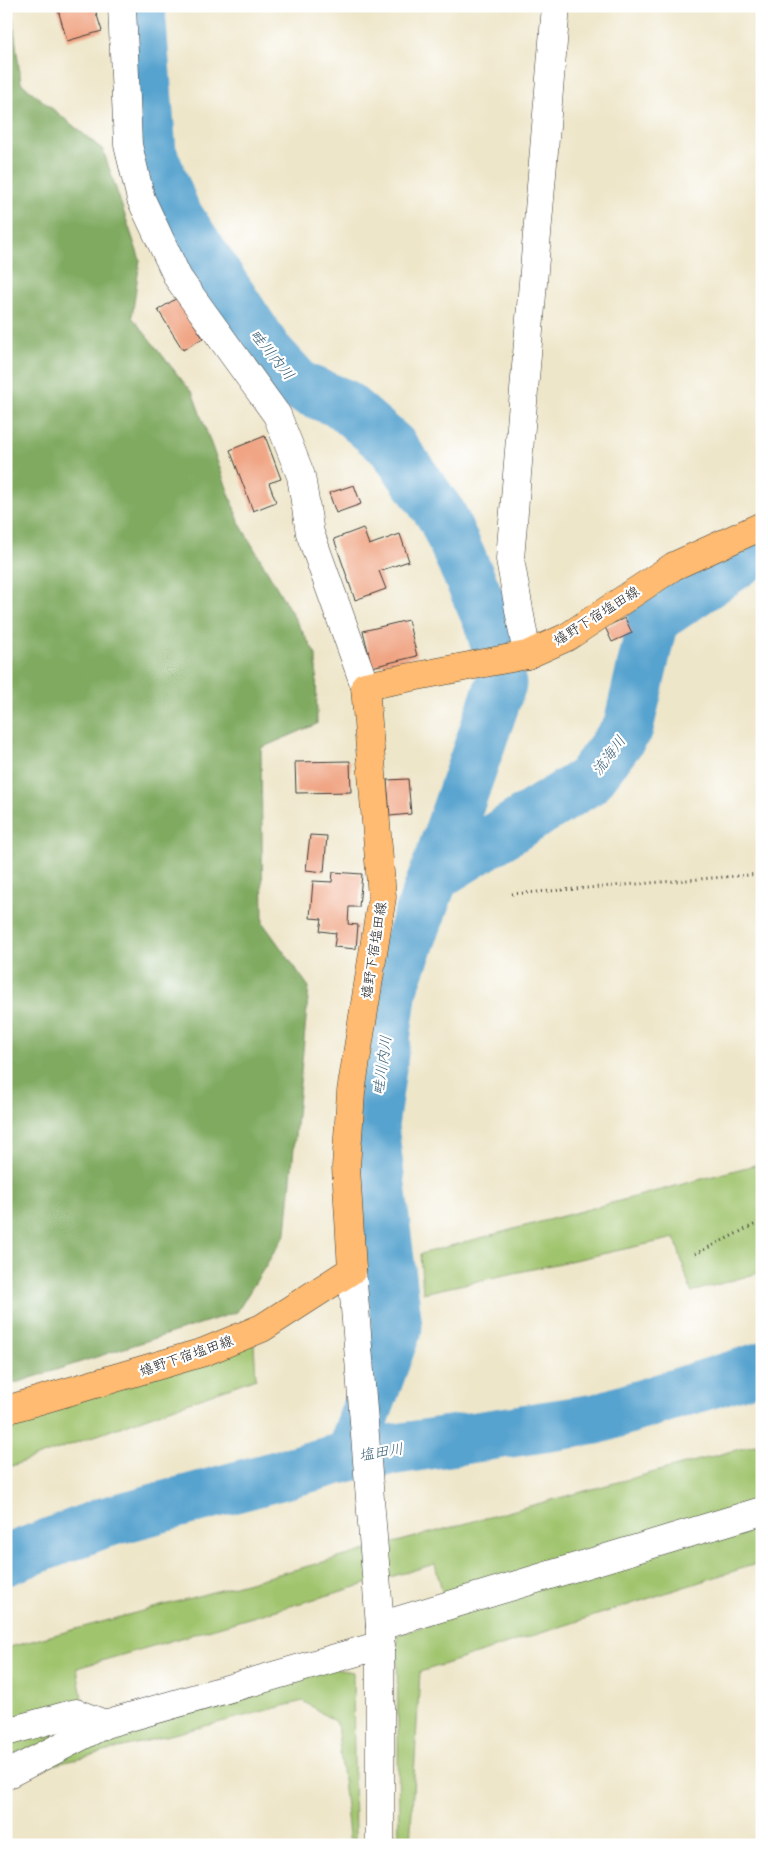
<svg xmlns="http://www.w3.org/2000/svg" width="768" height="1851" font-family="Mali,'Klee One',sans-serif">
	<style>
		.green { fill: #a0c46d; stroke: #5e7044 }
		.forest { fill: #80aa60; stroke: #4e633e }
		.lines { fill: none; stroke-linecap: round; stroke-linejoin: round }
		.river { stroke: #57a3cf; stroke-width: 51 }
		.building { fill: #f0a483 }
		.minor-casing { stroke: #3c3a36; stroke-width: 29 }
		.major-casing { stroke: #3c3a36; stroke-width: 29 }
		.path { stroke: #3c3a36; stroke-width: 3; stroke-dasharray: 1 4; stroke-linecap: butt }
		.minor { stroke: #fff; stroke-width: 28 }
		.major { stroke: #febb71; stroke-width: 28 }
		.labels { text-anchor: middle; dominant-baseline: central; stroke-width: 4.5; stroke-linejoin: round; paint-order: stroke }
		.street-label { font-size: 14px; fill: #1c1c1c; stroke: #fff }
		.water-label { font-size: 15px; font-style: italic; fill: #3a6076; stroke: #fff }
	</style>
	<rect width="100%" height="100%" fill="#fff"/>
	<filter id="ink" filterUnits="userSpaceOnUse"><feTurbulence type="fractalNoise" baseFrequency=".02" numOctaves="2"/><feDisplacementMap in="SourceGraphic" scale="10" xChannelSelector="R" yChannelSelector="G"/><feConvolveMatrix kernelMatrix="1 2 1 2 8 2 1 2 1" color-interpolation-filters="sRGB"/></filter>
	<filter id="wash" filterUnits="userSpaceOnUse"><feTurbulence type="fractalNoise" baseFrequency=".0096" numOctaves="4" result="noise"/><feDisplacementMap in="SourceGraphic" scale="20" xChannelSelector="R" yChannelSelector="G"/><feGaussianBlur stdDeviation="1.12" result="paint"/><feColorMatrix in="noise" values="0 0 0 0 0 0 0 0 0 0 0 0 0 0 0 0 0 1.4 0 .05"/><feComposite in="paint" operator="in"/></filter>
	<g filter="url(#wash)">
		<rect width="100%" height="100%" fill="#eee6c9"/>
		<g class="green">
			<polygon points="762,1163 762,1272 691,1292 675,1238 423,1293 420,1254"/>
			<polygon points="254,1344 256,1378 6,1468 6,1424"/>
			<polygon points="762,1443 762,1562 420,1672 410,1845 399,1845 397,1635 449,1618 435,1564 77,1668 88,1734 316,1666 353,1672 355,1845 350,1845 337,1723 303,1701 22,1773 6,1763 6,1648"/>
		</g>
		<polygon class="forest" points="6,6 11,6 21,83 103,150 140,260 132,317 193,394 240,524 316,655 317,724 261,748 263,923 309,987 286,1233 237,1312 6,1386"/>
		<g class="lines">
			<g class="river">
				<polyline points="142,6 140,10 151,152 175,212 267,351 300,387 343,404 392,446 442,516 489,622 497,649"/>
				<polyline points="434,876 588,781 628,728 653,620 752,553 762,550"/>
				<polyline points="350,1456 397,1327 373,1126 392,989 434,876 501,684"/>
				<polyline points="6,1560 103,1523 350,1456 596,1419 762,1367"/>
			</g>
		</g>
		<g id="blocks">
			<g class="building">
				<polygon points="57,6 94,6 102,31 67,41"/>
				<polygon points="177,298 203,338 183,350 158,310"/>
				<polygon points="265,436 281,479 269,483 276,502 253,511 230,450"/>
				<polygon points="354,485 361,504 336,513 329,493"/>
				<polygon points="363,528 369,545 400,534 409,561 379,571 386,589 355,600 334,539"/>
				<polygon points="625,618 632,633 612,642 605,627"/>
				<polygon points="408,620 417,656 372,667 363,631"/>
				<polygon points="350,761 351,792 296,793 295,762"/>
				<polygon points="408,779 411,814 390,816 387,780"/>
				<polygon points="310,835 327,836 324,872 306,870"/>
				<polygon points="333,872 362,874 359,907 349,907 348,924 358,925 356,949 334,947 336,933 320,931 322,919 310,918 313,881 332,882"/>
			</g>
		</g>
	</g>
	<g filter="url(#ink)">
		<use href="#blocks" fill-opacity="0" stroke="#3c3a36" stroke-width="1"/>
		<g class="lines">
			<g class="minor-casing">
				<g id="minor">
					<polyline points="122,6 128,145 141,199 178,278 277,415 301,476 310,533 365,686"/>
					<polyline points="527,655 510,559 556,6"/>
					<polyline points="352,1270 380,1626 380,1845"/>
					<polyline points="380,1626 762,1511"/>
					<polyline points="6,1732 76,1713 105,1724"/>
					<polyline points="6,1775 105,1724 381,1645"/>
				</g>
			</g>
			<g class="major-casing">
				<polyline id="major" points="6,1410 204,1352 262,1328 352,1270 346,1167 351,1092 382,897 365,686 527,655 567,637 674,566 762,526"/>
			</g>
			<g class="path">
				<polyline points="512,894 762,874"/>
				<polyline points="695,1254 762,1221"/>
			</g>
			<use href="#minor" class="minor"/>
			<use href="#major" class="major"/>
		</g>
	</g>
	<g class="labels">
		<g class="street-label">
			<text transform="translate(596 615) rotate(-32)">嬉野下宿塩田線</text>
			<text transform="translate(373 950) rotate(-81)">嬉野下宿塩田線</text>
			<text transform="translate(186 1355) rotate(-19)">嬉野下宿塩田線</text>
		</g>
		<g class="water-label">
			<text transform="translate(273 354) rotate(51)">畦川内川</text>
			<text transform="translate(608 755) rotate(-53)">流海川</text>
			<text transform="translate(381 1065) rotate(-82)">畦川内川</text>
			<text transform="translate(381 1451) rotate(-9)">塩田川</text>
		</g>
	</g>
	<rect width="768" height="1851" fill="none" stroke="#fff" stroke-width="25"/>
</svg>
